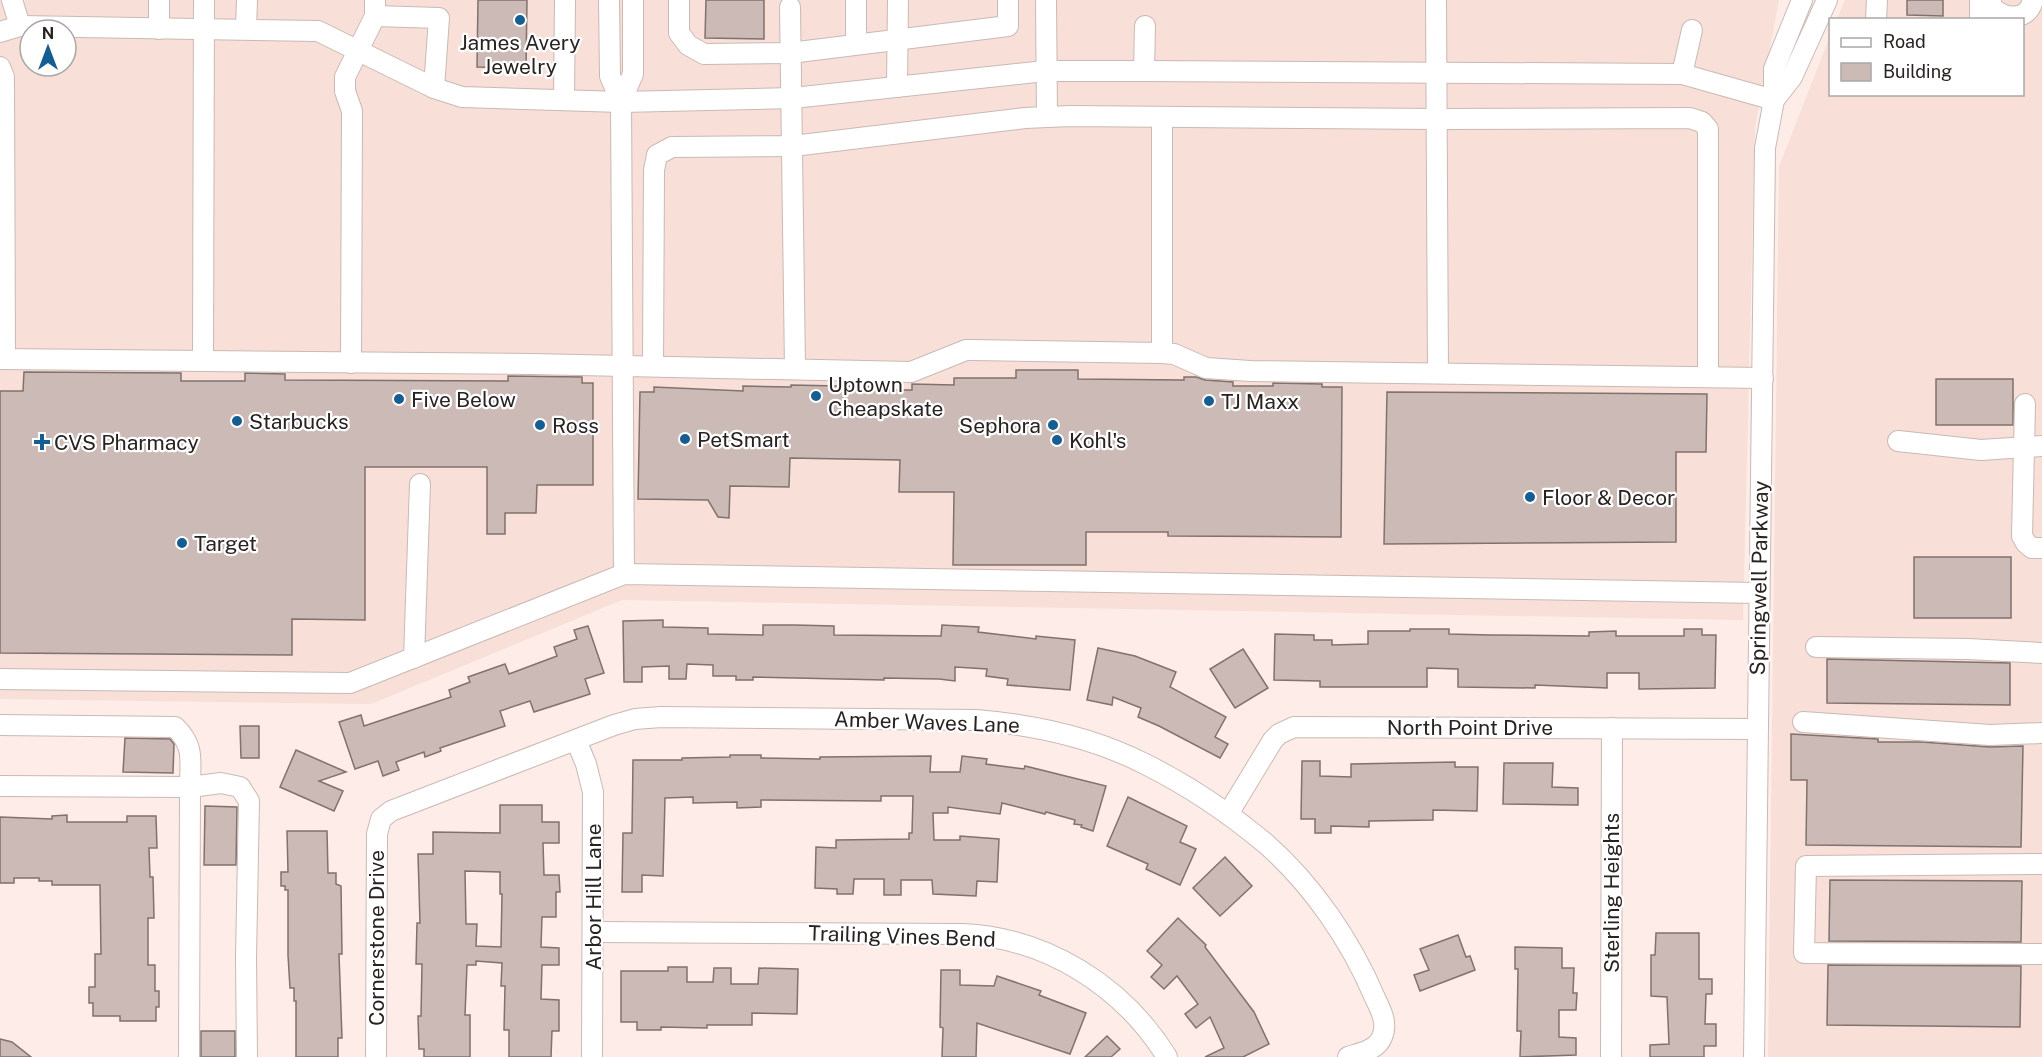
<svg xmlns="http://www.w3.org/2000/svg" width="2042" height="1057" font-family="'Public Sans',sans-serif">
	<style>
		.built { fill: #f8dfd8; fill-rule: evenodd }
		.building { fill: #cbbab5; stroke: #81726e; stroke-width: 1.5; fill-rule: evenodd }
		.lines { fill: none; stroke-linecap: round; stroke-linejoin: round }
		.minor-casing { stroke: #cab9b4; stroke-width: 22 }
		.minor { stroke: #fff; stroke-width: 20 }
		.poi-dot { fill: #165d91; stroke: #fff; stroke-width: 2 }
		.labels { text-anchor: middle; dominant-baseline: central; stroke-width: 4.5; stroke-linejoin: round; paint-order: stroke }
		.poi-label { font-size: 21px; fill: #282220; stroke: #fff; text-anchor: start }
		.street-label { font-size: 21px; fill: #282220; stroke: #fff }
	</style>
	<rect width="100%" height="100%" fill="#fdece7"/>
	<g class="built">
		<path d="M0 0H1779L1755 127 1743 620 622 600 371 704 0 699ZM30 30H66V66H30Z"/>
		<polygon points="1845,0 2042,0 2042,1057 1768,1057 1779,167 1830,36 1830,94 2022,94 2022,20 1837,19"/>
	</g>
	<g class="building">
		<polygon points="478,0 527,0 526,68 477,67"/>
		<polygon points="706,0 764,0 764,39 705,38"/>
		<polygon points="1907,0 1943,0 1943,16 1907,15"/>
		<polygon points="1016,370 1078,370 1078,379 1184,380 1184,377 1196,377 1205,380 1233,382 1233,386 1273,386 1273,383 1322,384 1322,387 1342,387 1341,537 1168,536 1168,532 1086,532 1086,565 953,565 954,492 899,492 900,460 790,458 789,487 730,486 729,518 718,517 708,500 638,499 640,392 654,392 654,387 743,391 743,386 791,387 791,385 887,387 887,390 912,390 912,384 954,385 954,378 1016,378"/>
		<polygon points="24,372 181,373 181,381 245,381 245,373 285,374 285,380 508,381 508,376 582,377 582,383 593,383 593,485 537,485 536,513 505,513 505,534 487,534 487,467 365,467 365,620 292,619 292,655 0,653 0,391 23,391"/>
		<rect x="1936" y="379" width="77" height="46"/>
		<polygon points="1387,392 1707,394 1706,452 1676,452 1676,542 1384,544"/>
		<rect x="1914" y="557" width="97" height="61"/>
		<polygon points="663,620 663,627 708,628 708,634 763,635 763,625 795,625 834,626 834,635 941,636 942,625 979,627 978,632 1036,639 1036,636 1075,640 1070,690 1007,685 1008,679 986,676 987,669 955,667 955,681 939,679 884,678 884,680 753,677 753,680 736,680 736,676 713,676 713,665 687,664 686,679 669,679 669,666 642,667 642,682 624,682 623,621"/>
		<polygon points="588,626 604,673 585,679 590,694 534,712 530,701 500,711 505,726 440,748 441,751 425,757 424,752 396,762 399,770 383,776 378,761 355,769 339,722 361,715 364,726 451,697 449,690 470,682 468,677 505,664 509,674 557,656 554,647 577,639 574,630"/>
		<polygon points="1410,629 1449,629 1449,634 1490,635 1589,636 1589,632 1616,631 1616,636 1684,636 1684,629 1702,629 1702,635 1716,635 1715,688 1639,689 1639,673 1607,673 1607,688 1535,685 1535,688 1458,687 1458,669 1427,668 1427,687 1320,687 1320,681 1274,680 1275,634 1314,635 1314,640 1332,640 1332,645 1368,644 1368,631 1410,631"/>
		<polygon points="1098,648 1135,656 1176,672 1170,687 1226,717 1215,737 1228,744 1220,758 1159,726 1138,717 1141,708 1113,697 1112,705 1087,700"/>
		<polygon points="1243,649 1268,688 1235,708 1210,669"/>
		<polygon points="1827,659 2010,663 2010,705 1827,703"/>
		<polygon points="240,726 259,726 259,758 241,758"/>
		<polygon points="1791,734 1878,739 1878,742 1922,742 1990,747 2023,746 2021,847 1806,845 1807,780 1791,780"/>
		<polygon points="125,738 170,739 174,744 173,773 123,772"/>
		<polygon points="296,750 346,772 319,781 343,791 334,811 280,787"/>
		<polygon points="730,755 761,755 761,758 820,759 820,757 931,756 930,772 960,772 962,756 987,759 986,764 1024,769 1025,766 1106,786 1093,831 1081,827 1082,825 1074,824 1075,820 1046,812 1045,814 1002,803 1000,814 948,807 948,813 933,813 934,840 960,840 960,836 999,839 997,882 977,881 976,896 933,894 932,880 901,880 901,895 884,895 884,879 854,879 853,894 837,894 837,889 815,888 816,847 836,848 836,840 909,839 909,833 912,833 913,796 881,796 881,801 761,800 761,807 737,808 737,802 693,803 693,797 665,798 663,876 642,875 642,892 622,892 623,833 632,833 633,760 682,760 682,758 730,757"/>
		<polygon points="1302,761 1320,761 1320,776 1351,777 1351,764 1455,762 1455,767 1478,767 1477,811 1433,810 1433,820 1369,821 1369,827 1331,826 1331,833 1315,833 1315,819 1301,819"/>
		<polygon points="1504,763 1553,763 1552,787 1578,788 1578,805 1503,804"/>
		<polygon points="1128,797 1187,826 1180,842 1196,849 1180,885 1146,869 1148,864 1107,846"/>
		<path d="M500 805H542V822H559V843H543L544 875H559L560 892H556V917H542L541 947 559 948V965H542L541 999 559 1000V1031H552L551 1057H509V1030H504L505 986H501L502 963 476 961V965H467L465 1015H470V1057H424V1049H419L418 1016H421L422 964H416L417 923H420L418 854H433V832L500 833ZM465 871 500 872V894H502L501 947 476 946 477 924H466Z"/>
		<polygon points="205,806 237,807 236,865 204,865"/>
		<polygon points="67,815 67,822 127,822 127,816 156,816 157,848 149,848 150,877 153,877 154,918 148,918 148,965 155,965 155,991 159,991 159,1007 156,1007 156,1021 120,1021 120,1016 93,1016 93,1003 89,1003 89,987 95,987 95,954 101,954 100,885 52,885 52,881 39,881 39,878 14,878 14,883 0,883 0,817 52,819 52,816"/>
		<polygon points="287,831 327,831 328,873 336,873 336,884 341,886 342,954 339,954 342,1038 338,1038 338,1057 296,1057 296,1001 294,1001 294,988 290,988 288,955 288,890 285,890 285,886 281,886 281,872 288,872"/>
		<polygon points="1225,857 1252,886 1220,916 1193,888"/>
		<polygon points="1830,880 2022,881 2021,942 1829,941"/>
		<polygon points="1178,918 1206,945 1205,947 1254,1012 1269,1044 1243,1057 1205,1057 1224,1048 1210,1017 1196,1028 1185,1014 1198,1004 1177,976 1164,989 1151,977 1162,965 1147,951"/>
		<polygon points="1656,933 1699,933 1699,979 1712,979 1712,994 1706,994 1705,1024 1716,1024 1716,1046 1704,1046 1704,1057 1650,1057 1650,1045 1669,1044 1667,997 1651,996 1651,955 1655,955"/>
		<polygon points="1458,935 1466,957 1470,956 1475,970 1420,991 1414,975 1429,970 1420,949"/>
		<polygon points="1515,947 1562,948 1562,968 1574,968 1573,993 1577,993 1576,1010 1559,1010 1559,1037 1576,1038 1576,1055 1520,1057 1521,1031 1517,1031 1518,969 1515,969"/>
		<polygon points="1828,965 2021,966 2020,1027 1827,1025"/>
		<polygon points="668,967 687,967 687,982 713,982 714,968 731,968 731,984 758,984 759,968 798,969 797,1014 752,1013 752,1025 707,1025 707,1028 661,1027 661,1030 637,1030 637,1022 621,1022 621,971 668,971"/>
		<polygon points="941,970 960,970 960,985 994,986 997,976 1041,991 1039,995 1086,1013 1070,1054 977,1023 976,1057 942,1057 943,1028 940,1027"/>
		<rect x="201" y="1031" width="34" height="26"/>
		<polygon points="1107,1036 1120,1049 1111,1057 1085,1057"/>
		<polygon points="0,1039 12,1042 31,1057 0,1057"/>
	</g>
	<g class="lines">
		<g class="minor-casing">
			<g id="minor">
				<polyline points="12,0 20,26"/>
				<polyline points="159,0 159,29"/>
				<polyline points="609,0 610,76 621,102 624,574"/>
				<polyline points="679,0 679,33 688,45 704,54 790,53 1008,26 1008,0"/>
				<polyline points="856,0 856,44"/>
				<polyline points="1046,0 1047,117"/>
				<polyline points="1436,0 1438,373"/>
				<path d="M1991 0V6C2004 20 2028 22 2033 0"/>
				<polyline points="790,7 795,369"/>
				<polyline points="375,16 439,18 434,88"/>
				<polyline points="1876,20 1877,0"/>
				<polyline points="1980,20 1980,0"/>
				<polyline points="246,29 247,0"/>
				<polyline points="0,32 20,26 318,31 434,88 462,97 621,102 793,98 1045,71 1144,71 1682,74 1774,100"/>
				<polyline points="0,67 4,77 5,359"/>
				<polyline points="1144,71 1145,26"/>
				<polyline points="1682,74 1692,30"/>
				<polyline points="897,87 898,0"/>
				<polyline points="564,100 565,0"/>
				<polyline points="1774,100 1792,77 1827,0"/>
				<polyline points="621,102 633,74 633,0"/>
				<polyline points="1162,117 1162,353"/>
				<polyline points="0,359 532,364 911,372 966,350 972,350 1162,353 1174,354 1206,368 1250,371 1763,378"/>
				<polyline points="203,361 204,0"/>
				<polyline points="351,363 352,111 345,91 345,77 375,16 375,0"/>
				<polyline points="653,366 654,170 657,155 672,147 793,146 1025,118 1070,116 1438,119 1690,118 1702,122 1708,129 1708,377"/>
				<polyline points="2025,404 2022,536 2026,543 2032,548 2042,548"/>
				<polyline points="1898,441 1981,450 2042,446"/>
				<polyline points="1816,647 1968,649 2042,653"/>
				<polyline points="414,658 420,484"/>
				<polyline points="0,679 350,683 624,574 1759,593"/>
				<polyline points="1803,722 1990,735 2042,733"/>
				<path d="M0 725 175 727C195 746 190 761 190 787L221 783 240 787 249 801 246 958 247 1057"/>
				<polyline points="576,740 586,764 593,792 592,1057"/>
				<polyline points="0,786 190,787 189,1057"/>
				<polyline points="1228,814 1273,740 1279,734 1294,727 1757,729"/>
				<polyline points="2042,864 1806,866 1804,953 2042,954"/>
				<path d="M593 932 963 934C1047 938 1123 986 1167 1057"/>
				<path d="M376 1057 377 834 381 819 391 811 614 725 635 719 661 717 976 720C1036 725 1093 737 1147 765 1189 786 1229 813 1265 843 1312 884 1351 941 1375 998 1381 1010 1388 1024 1382 1037 1377 1050 1360 1053 1348 1057"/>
				<polyline points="1611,1057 1612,728"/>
				<polyline points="1754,1057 1765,148 1774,100 1774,69 1802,0"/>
			</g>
		</g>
		<use href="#minor" class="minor"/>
	</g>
	<g class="poi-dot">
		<circle cx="520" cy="20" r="6"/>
		<circle cx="816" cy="396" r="6"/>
		<circle cx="399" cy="399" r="6"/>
		<circle cx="1209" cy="401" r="6"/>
		<circle cx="237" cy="421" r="6"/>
		<circle cx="540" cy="425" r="6"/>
		<circle cx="1053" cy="425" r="6"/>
		<circle cx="685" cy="439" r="6"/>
		<circle cx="1057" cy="440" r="6"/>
		<path d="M39 433h6v6h6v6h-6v6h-6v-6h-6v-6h6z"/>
		<circle cx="1530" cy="497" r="6"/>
		<circle cx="182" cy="543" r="6"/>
	</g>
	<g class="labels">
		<g class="poi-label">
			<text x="520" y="42" text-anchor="middle">James Avery<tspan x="520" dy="24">Jewelry</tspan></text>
			<text x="828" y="384">Uptown<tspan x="828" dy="24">Cheapskate</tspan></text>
			<text x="411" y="399">Five Below</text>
			<text x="1221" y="401">TJ Maxx</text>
			<text x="249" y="421">Starbucks</text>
			<text x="552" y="425">Ross</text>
			<text x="1041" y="425" text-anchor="end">Sephora</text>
			<text x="697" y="439">PetSmart</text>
			<text x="1069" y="440">Kohl's</text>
			<text x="54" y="442">CVS Pharmacy</text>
			<text x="1542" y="497">Floor &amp; Decor</text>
			<text x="194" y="543">Target</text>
		</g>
		<g class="street-label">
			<text transform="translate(1759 578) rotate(-89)">Springwell Parkway</text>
			<text transform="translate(927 722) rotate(2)">Amber Waves Lane</text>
			<text x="1470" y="727">North Point Drive</text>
			<text transform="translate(1611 893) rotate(-90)">Sterling Heights</text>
			<text transform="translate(593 897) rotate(-90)">Arbor Hill Lane</text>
			<text transform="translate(902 936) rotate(2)">Trailing Vines Bend</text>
			<text transform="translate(376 938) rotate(-90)">Cornerstone Drive</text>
		</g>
	</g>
	<rect x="1829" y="18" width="195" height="78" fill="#ffffff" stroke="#a9a7a6" stroke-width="1.5"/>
	<rect x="1841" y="38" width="30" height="9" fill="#ffffff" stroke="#a9a7a6" stroke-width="1.5"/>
	<text x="1883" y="48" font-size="18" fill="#282220">Road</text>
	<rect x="1841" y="63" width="30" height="18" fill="#cbbab5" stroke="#a9a7a6" stroke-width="1.5"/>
	<text x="1883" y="78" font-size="18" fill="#282220">Building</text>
	<g transform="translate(48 48)"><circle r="28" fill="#ffffff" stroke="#a9a7a6" stroke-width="1.5"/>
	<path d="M0-4.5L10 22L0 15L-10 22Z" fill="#165d91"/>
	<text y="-9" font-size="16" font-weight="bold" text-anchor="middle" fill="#282220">N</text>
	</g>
</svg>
